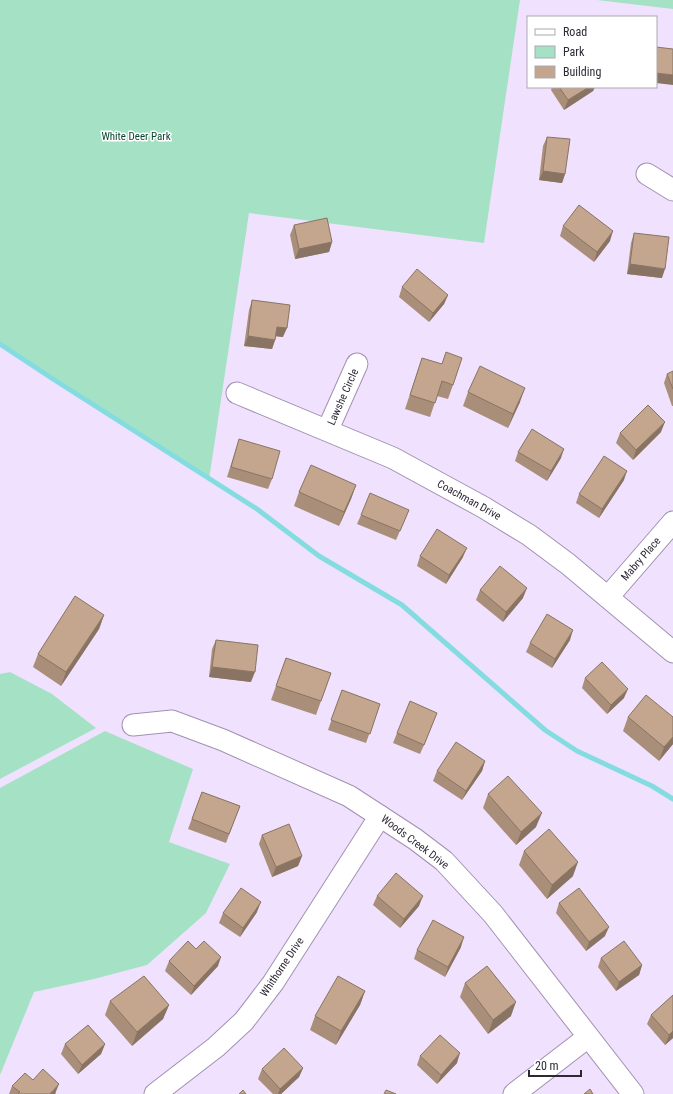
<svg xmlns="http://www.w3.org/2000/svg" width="673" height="1094" font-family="'Roboto Condensed',sans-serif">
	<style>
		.green { fill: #a5e2c5 }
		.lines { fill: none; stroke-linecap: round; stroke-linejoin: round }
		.stream { stroke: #84dce1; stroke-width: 5 }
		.minor-casing { stroke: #a191b1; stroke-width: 23 }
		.minor { stroke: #fff; stroke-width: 21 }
		.wall { fill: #a98e79 }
		.shaded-wall { fill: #897463 }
		.building { fill: #c4a58d; stroke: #897463 }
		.labels { text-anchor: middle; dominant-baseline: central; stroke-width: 3; stroke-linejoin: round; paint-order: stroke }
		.park-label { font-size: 11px; fill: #094631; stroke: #fff }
		.street-label { font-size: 11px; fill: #2e2835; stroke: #fff }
	</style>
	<rect width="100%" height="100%" fill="#f0e2fe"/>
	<g class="green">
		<polygon points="0,0 520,0 484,243 249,213 209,480 0,344"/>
		<polygon points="597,0 673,0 673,9"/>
		<polygon points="10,672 52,694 96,728 0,779 0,674"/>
		<polygon points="105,731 193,769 169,842 230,864 206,913 147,965 94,979 34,992 0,1075 0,788"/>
	</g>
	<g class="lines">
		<polyline class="stream" points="0,344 53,379 257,509 319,556 402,605 545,730 577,751 652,786 673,799"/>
		<g class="minor-casing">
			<g id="minor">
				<polyline points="647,174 673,190"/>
				<polyline points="237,393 393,458 483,507 529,535 568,564 673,652"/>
				<polyline points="328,429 357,364"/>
				<polyline points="608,597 673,522"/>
				<polyline points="133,725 172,721 223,740 349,796 415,839 444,861 493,914 633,1094"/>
				<polyline points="155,1094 216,1047 244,1021 273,983 380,816"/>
				<polyline points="514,1094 588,1037"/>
			</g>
		</g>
		<use href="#minor" class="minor"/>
	</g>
	<g class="wall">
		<polygon points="552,87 595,87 593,91 564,110 551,90"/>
		<polygon points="547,137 565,174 562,183 539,180 543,146"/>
		<polygon points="294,225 332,242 329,252 295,259 290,235"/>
		<polygon points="563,226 610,241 594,262 560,236"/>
		<polygon points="634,233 662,278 627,274 631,243"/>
		<polygon points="402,287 448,295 444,304 429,322 399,297"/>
		<polygon points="252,300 283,337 276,336 275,340 272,349 244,346 249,310"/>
		<polygon points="422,358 453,385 448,399 437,396 430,417 405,409"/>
		<polygon points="673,371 673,406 672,406 664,383 667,374"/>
		<polygon points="468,392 520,402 508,428 463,406"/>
		<polygon points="661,432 633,460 616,443 620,433"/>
		<polygon points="239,439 272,479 268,489 227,477"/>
		<polygon points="518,452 561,458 547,481 515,461"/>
		<polygon points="624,480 599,518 576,503 579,494"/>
		<polygon points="356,485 351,499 339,526 294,506 299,492"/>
		<polygon points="409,510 396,540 357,524 361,515"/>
		<polygon points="420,556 463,557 446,584 417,566"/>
		<polygon points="480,590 523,598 503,622 476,600"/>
		<polygon points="104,615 99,629 61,686 33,667 38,654"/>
		<polygon points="216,640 251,682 209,677 212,649"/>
		<polygon points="570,640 552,668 526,652 530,643"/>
		<polygon points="286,658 331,673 316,715 271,700"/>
		<polygon points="585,678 624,698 607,714 582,688"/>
		<polygon points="342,690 380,704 366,743 328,730"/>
		<polygon points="628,717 673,717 673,744 659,761 623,731"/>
		<polygon points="433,722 420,754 393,743 397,733"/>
		<polygon points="485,761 482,771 462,800 433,781 437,771"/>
		<polygon points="202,792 240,806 226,843 188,829"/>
		<polygon points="488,794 536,827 516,845 483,808"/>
		<polygon points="262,835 302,856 298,866 272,877 259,844"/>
		<polygon points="524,851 573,876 547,899 519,865"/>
		<polygon points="377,896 419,906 400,928 373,905"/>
		<polygon points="559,903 605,936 586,951 556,913"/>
		<polygon points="257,912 240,937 219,923 223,913"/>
		<polygon points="461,947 445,977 414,959 417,950"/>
		<polygon points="196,949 218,966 191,995 165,971 169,961"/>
		<polygon points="601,958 642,965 639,975 616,991 598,967"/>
		<polygon points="465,983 511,1016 488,1034 460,997"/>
		<polygon points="365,991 360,1005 336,1045 310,1030 315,1016"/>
		<polygon points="673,995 673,1038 665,1045 647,1024 651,1015"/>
		<polygon points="110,1001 169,1005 163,1019 132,1046 105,1015"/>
		<polygon points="65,1044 105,1044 101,1054 78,1074 61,1054"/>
		<polygon points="420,1056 457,1063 437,1084 417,1065"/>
		<polygon points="303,1068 299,1077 281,1094 273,1094 258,1079 262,1069"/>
		<polygon points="33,1080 56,1093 55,1094 9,1094 12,1086"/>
	</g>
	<g class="shaded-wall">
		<polygon points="656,73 673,75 673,85 656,83"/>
		<polygon points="589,87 595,87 593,91 564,110 568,100"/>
		<polygon points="543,171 565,174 562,183 539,180"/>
		<polygon points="613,231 610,241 594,262 597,252"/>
		<polygon points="332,242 329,252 295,259 299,249"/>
		<polygon points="630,264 665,269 662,278 627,274"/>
		<polygon points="448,295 444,304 429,322 433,313"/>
		<polygon points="277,327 287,328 283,337 273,336"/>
		<polygon points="248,336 275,340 272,349 244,346"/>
		<polygon points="525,388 520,402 508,428 513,414"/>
		<polygon points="665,422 661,432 633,460 636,450"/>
		<polygon points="564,449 561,458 547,481 551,471"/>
		<polygon points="627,471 624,480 599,518 602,509"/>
		<polygon points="356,485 351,499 339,526 344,512"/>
		<polygon points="467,548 463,557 446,584 449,575"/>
		<polygon points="527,588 523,598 503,622 506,612"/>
		<polygon points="104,615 99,629 61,686 66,672"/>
		<polygon points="573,630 570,640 552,668 555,659"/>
		<polygon points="212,667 255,672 251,682 209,677"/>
		<polygon points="628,689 624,698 607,714 611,705"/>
		<polygon points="437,713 433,722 420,754 424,745"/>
		<polygon points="673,737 673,744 659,761 664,747"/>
		<polygon points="485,761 482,771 462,800 466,791"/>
		<polygon points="542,813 536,827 516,845 521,832"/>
		<polygon points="302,856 298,866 272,877 276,867"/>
		<polygon points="578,862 573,876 547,899 552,885"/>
		<polygon points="423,896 419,906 400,928 404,919"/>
		<polygon points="261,902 257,912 240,937 243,928"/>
		<polygon points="609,927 605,936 586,951 589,942"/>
		<polygon points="464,937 461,947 445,977 448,967"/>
		<polygon points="221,957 218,966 191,995 194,986"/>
		<polygon points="642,965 639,975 616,991 619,982"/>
		<polygon points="365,991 360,1005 336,1045 341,1031"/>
		<polygon points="516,1002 511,1016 488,1034 493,1020"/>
		<polygon points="169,1005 163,1019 132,1046 137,1032"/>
		<polygon points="673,1031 673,1038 665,1045 669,1035"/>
		<polygon points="105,1044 101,1054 78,1074 82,1065"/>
		<polygon points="460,1053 457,1063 437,1084 441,1075"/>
		<polygon points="303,1068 299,1077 281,1094 278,1094 280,1089"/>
		<polygon points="59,1084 55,1094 50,1094"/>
	</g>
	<g class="building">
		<polygon points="656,47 673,49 673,75 656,73"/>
		<polygon points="559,87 589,87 568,100"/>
		<polygon points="547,137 570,139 565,174 543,171"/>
		<polygon points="579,205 613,231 597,252 563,226"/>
		<polygon points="327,218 332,242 299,249 294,225"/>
		<polygon points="634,233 669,237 665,269 630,264"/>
		<polygon points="417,269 448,295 433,313 402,287"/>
		<polygon points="252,300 290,305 287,328 277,327 275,340 248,336"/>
		<polygon points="446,352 462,358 453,385 442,381 435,403 410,395 422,358 442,364"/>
		<polygon points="480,366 525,388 513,414 468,392"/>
		<polygon points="673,371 673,389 667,374"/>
		<polygon points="648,405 665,422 636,450 620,433"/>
		<polygon points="532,429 564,449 551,471 518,452"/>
		<polygon points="239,439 280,451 272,479 231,467"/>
		<polygon points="604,456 627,471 602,509 579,494"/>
		<polygon points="311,465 356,485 344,512 299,492"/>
		<polygon points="370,493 409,510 400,531 361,515"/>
		<polygon points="437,529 467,548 449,575 420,556"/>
		<polygon points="500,566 527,588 506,612 480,590"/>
		<polygon points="75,596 104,615 66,672 38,654"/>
		<polygon points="547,614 573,630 555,659 530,643"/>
		<polygon points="216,640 258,645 255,672 212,667"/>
		<polygon points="286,658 331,673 321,701 276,686"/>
		<polygon points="602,662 628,689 611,705 585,678"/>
		<polygon points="342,690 380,704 370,734 331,720"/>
		<polygon points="646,695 673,717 673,737 664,747 628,717"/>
		<polygon points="410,701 437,713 424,745 397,733"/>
		<polygon points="456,742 485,761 466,791 437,771"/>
		<polygon points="508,776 542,813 521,832 488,794"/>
		<polygon points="202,792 240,806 229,834 192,819"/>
		<polygon points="289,824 302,856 276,867 262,835"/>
		<polygon points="549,829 578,862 552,885 524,851"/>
		<polygon points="396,873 423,896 404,919 377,896"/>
		<polygon points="241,888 261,902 243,928 223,913"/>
		<polygon points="579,888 609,927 589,942 559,903"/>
		<polygon points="433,920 464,937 448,967 417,950"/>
		<polygon points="188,941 196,949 204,941 221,957 194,986 169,961"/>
		<polygon points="624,941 642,965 619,982 601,958"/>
		<polygon points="487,966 516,1002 493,1020 465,983"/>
		<polygon points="144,976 169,1005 137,1032 110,1001"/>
		<polygon points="338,976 365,991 341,1031 315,1016"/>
		<polygon points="673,995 673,1031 669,1035 651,1015"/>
		<polygon points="88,1025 105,1044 82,1065 65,1044"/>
		<polygon points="440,1035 460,1053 441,1075 420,1056"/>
		<polygon points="284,1048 303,1068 280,1089 262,1069"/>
		<polygon points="43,1069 59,1084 50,1094 18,1094 20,1092 12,1086 25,1073 33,1080"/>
		<polygon points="590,1089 593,1094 584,1094"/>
		<polygon points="243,1090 246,1094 239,1094"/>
		<polygon points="386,1090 396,1094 384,1094"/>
	</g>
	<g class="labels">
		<g class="park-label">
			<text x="136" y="136">White Deer Park</text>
		</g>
		<g class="street-label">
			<text transform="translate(343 397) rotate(-66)">Lawshe Circle</text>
			<text transform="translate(469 500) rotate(29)">Coachman Drive</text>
			<text transform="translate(641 559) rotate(-49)">Mabry Place</text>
			<text transform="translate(415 842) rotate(37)">Woods Creek Drive</text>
			<text transform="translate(282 967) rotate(-56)">Whithorne Drive</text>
		</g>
	</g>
	<rect x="527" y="16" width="130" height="72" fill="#ffffff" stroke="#aba9ae"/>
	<rect x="535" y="29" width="20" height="6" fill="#ffffff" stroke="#aba9ae"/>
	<text x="563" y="36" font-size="12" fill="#2e2835">Road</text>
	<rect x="535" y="46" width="20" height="12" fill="#a5e2c5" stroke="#aba9ae"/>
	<text x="563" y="56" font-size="12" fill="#2e2835">Park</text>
	<rect x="535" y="66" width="20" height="12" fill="#c4a58d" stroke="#aba9ae"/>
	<text x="563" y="76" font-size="12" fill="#2e2835">Building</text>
	<path d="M529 1070v6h52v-6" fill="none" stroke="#2e2835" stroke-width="2"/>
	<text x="535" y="1070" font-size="12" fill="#2e2835" stroke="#ffffff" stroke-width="3" paint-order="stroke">20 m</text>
</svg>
